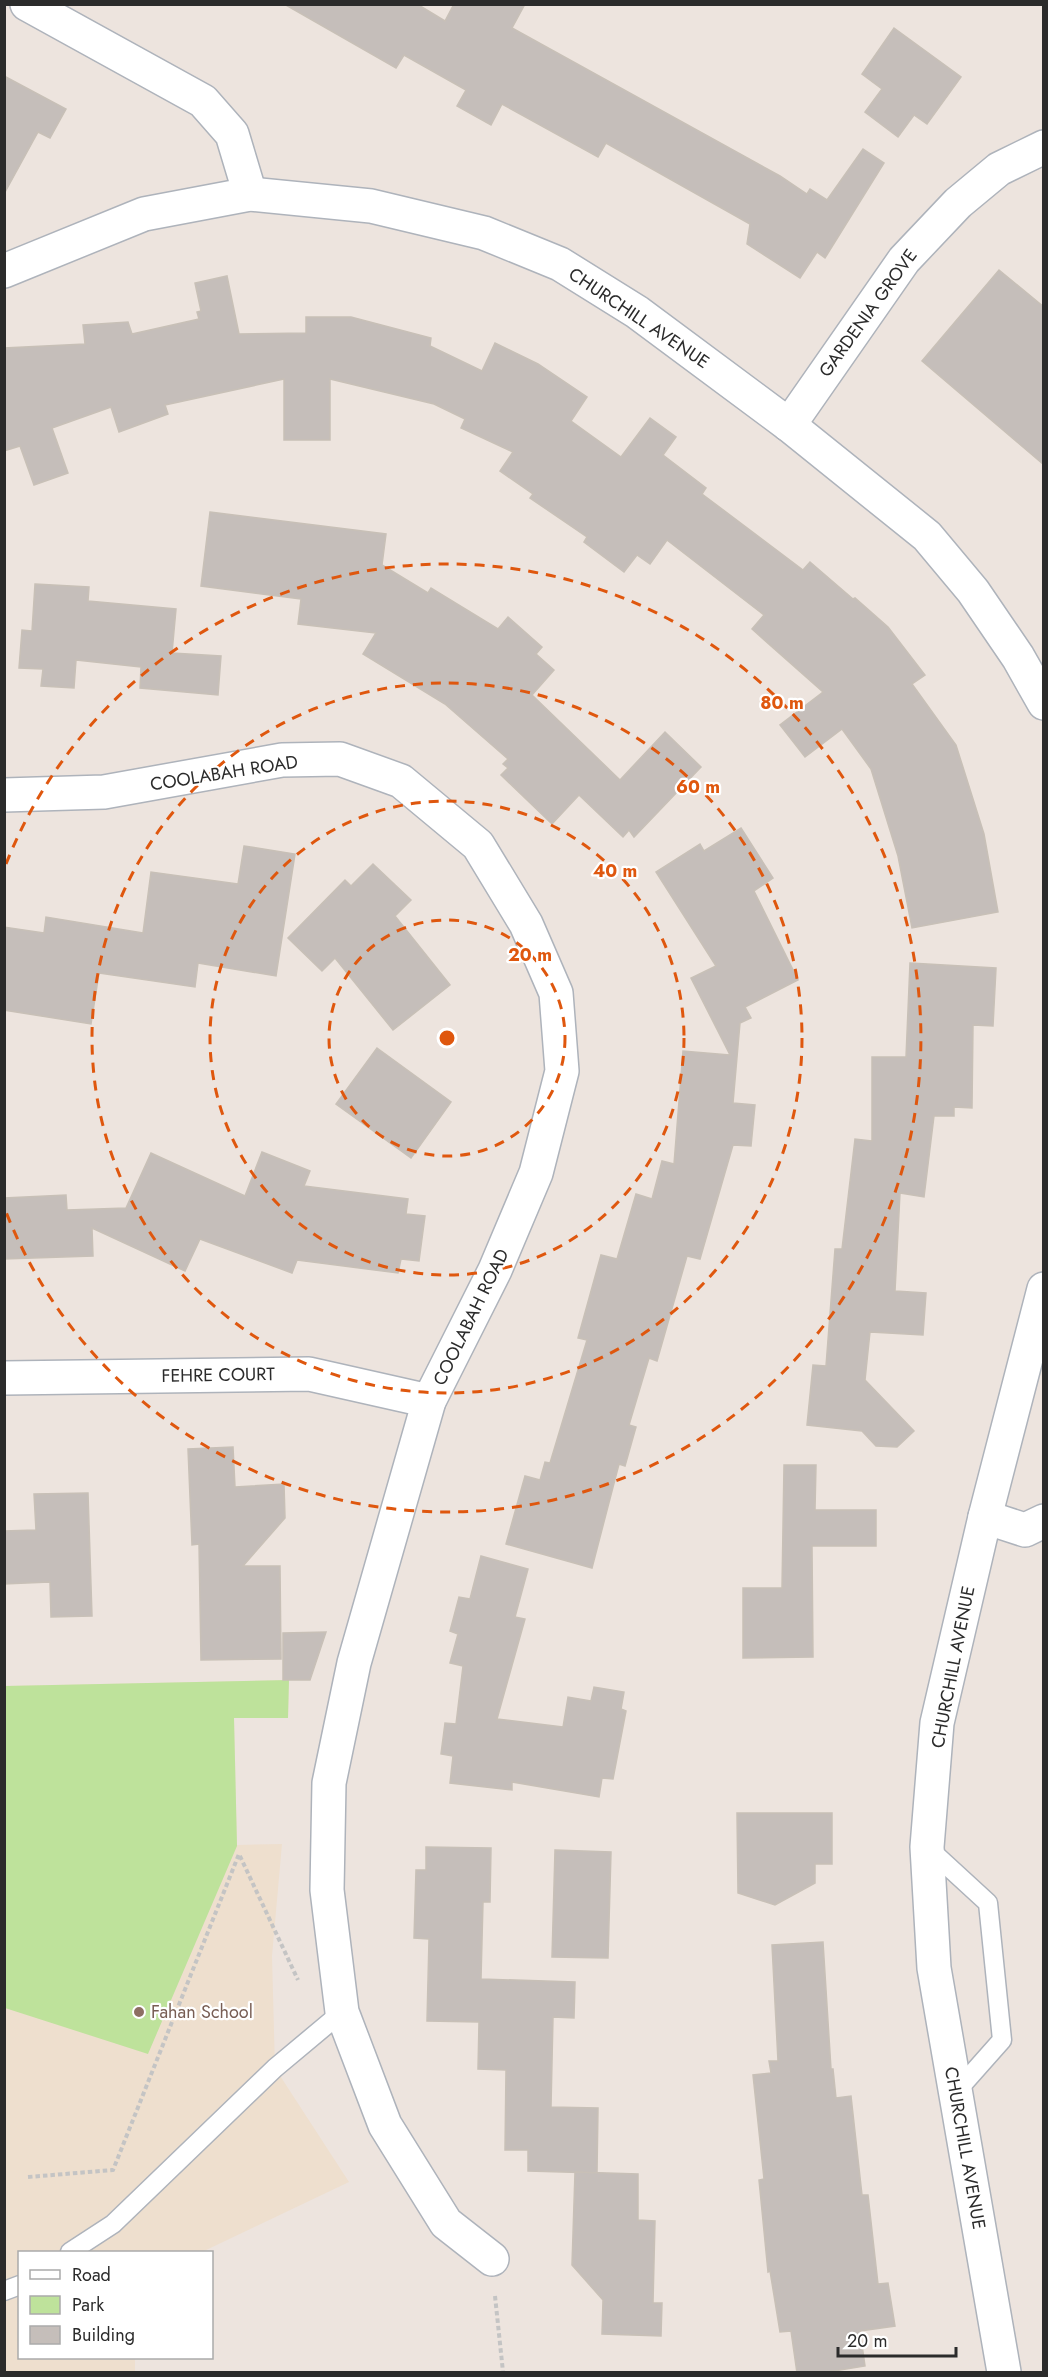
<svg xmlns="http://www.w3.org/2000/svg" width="1048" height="2377" font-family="Jost,sans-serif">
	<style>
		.education { fill: #eedfce }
		.green { fill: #bee29b }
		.building { fill: #c5beba; stroke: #c8c0b7; stroke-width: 1.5 }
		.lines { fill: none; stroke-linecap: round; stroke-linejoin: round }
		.lane-casing { stroke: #aeb3bb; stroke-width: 21 }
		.street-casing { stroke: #aeb3bb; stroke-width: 36 }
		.secondary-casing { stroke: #aeb3bb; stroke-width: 36 }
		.path { stroke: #c4c4c4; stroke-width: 4; stroke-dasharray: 4.5 3; stroke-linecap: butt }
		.lane { stroke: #fff; stroke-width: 18 }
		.street { stroke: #fff; stroke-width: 33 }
		.secondary { stroke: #fff; stroke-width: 33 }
		.ring { fill: none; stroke: #df570e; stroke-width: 3; stroke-dasharray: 10 8 }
		.education-dot { fill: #8d6e63; stroke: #fff; stroke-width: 2 }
		.labels { text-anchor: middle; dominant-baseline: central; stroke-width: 4.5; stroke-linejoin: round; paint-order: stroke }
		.street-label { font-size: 18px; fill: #2b2b2b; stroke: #fff }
		.education-label { font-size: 18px; fill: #785e54; stroke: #fff; text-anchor: start }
		.centre { fill: #df570e; stroke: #fff; stroke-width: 3 }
		.ring-label { font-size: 18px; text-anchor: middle; font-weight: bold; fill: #df570e; stroke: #fff; stroke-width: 4.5; stroke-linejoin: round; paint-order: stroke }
	</style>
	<rect width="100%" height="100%" fill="#ede4de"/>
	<polygon class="education" points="289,1680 288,1718 234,1718 237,1845 282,1844 272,1956 275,2068 349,2182 202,2252 20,2252 20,2358 135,2358 135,2372 5,2372 4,1686"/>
	<polygon class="green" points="289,1680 288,1718 234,1718 237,1846 148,2054 5,2008 5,1686"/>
	<g class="building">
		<polygon points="284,4 417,4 445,21 454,4 525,4 512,28 780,176 807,194 810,189 827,200 863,149 884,163 825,258 817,252 800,278 747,244 750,224 606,143 598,157 502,104 491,125 457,106 466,90 404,55 396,68"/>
		<polygon points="894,28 961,77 927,124 914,115 898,137 865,112 882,89 862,74"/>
		<polygon points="4,76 66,109 50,138 38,132 4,194"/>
		<polygon points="999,270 1044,307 1044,465 922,361"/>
		<polygon points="227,276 239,334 306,333 306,317 351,317 431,338 430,346 482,371 495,343 538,364 587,397 571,421 621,457 650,418 676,437 663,455 706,488 702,494 803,570 810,562 853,599 855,598 888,627 925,675 912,684 956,745 984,834 998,912 912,928 898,856 871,769 842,729 805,757 780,725 823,692 752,629 764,615 667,540 650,564 637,555 624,572 584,542 587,537 530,498 533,494 500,471 513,452 461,428 465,419 434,404 330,379 330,440 284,440 284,379 165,405 168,414 119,432 111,407 52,428 68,473 34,485 20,446 4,451 4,348 85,344 83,325 128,322 132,334 199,319 197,312 201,311 195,283"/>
		<polygon points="210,512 386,534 382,565 428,593 431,588 498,629 508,617 542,647 536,654 554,670 532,695 620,780 665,732 701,767 634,837 629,830 623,837 579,795 552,824 501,775 508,768 503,764 508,759 445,704 363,654 376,633 298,624 301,599 201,586"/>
		<polygon points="35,584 89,587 88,601 176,609 172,653 221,656 218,695 140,688 141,667 76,660 74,688 41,686 43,669 19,668 22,630 32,631"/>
		<polygon points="741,828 773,878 754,891 798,980 745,1007 751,1018 740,1023 733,1103 755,1105 751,1146 733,1145 700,1259 687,1256 657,1361 649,1358 629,1425 636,1427 625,1466 619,1464 592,1568 506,1544 525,1476 540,1480 545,1462 550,1463 587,1340 578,1338 601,1255 617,1259 636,1194 652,1199 662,1161 674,1164 683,1051 730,1055 691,978 716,966 656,872 700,844 704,851"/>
		<polygon points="244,846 295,854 276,976 198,963 195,987 99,973 91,1024 4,1010 4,927 44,933 46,917 143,933 151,872 238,884"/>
		<polygon points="373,864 411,900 395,916 450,985 393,1030 335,958 322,971 288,938 345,880 351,886"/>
		<polygon points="910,963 996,968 993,1026 973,1025 972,1108 954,1107 954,1116 934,1116 924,1197 900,1193 895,1291 926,1293 923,1335 870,1332 865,1380 914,1431 897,1447 876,1446 862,1431 807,1425 813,1365 826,1366 835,1249 842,1249 855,1139 872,1141 872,1057 906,1057"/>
		<polygon points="377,1048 451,1102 411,1158 336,1104"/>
		<polygon points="262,1152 310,1171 304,1186 408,1199 406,1214 425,1216 419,1261 401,1259 398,1273 297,1260 292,1273 200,1239 185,1271 92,1228 93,1256 4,1259 4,1198 66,1195 67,1210 126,1208 151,1153 245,1196"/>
		<polygon points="233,1447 235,1487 284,1484 285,1518 243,1566 280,1566 281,1659 201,1660 199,1544 192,1545 188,1449"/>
		<polygon points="784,1465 816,1465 815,1510 876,1510 876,1546 812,1546 813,1657 743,1658 743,1588 782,1588"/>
		<polygon points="88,1493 92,1616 51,1617 50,1582 4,1584 4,1531 36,1530 34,1494"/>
		<polygon points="481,1556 528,1569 515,1617 525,1619 497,1719 563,1727 568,1697 591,1701 594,1687 624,1692 621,1709 626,1711 613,1779 602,1778 599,1797 512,1782 512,1790 450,1783 453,1756 441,1754 445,1723 456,1724 463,1666 450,1663 458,1634 450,1631 459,1597 470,1599"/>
		<polygon points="326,1632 310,1680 283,1680 283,1633"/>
		<polygon points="737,1813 832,1813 832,1864 815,1864 815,1883 775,1905 738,1893"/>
		<polygon points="426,1847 491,1848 490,1902 483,1902 481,1979 575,1982 574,2018 553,2017 551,2107 598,2108 597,2173 528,2171 528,2150 505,2150 506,2070 478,2069 479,2022 427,2021 429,1939 414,1938 416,1870 426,1870"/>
		<polygon points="555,1850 611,1852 608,1958 552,1957"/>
		<polygon points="823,1942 831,2069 833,2069 836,2098 851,2096 862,2195 868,2195 878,2284 888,2283 895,2326 860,2331 865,2366 822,2373 797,2373 791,2331 780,2332 770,2271 768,2272 759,2180 764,2179 753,2075 771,2073 769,2061 778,2061 772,1945"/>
		<polygon points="575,2172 638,2174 638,2220 655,2221 653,2303 662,2303 661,2336 602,2334 603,2300 572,2265"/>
	</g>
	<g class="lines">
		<g class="lane-casing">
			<g id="lane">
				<polyline points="927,1847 988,1903 1002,2040 955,2093"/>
				<polyline points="70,2252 113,2224 275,2068 342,2012"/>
				<polyline points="4,2291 20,2285"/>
			</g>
		</g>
		<g class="street-casing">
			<g id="street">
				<polyline points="27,4 203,101 232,134 250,194"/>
				<polyline points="789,425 904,260 958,203 999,169 1044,147"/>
				<polyline points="4,795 104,792 282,760 340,759 401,781 478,845 526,924 556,993 562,1071 536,1173 495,1270 429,1401 354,1663 329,1783 327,1890 342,2012 385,2125 446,2223 492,2259"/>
				<polyline points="4,1378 309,1374 429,1401"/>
				<polyline points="985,1517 1025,1530 1044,1521"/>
			</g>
		</g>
		<g class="secondary-casing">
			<g id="secondary">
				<polyline points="4,271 144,214 250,194 371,206 484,233 560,264 637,312 789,425 927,536 973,591 1018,657 1044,703"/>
				<polyline points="1004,2372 934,1968 927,1847 937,1723 985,1517 1044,1289"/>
			</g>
		</g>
		<g class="path">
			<polyline points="28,2177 113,2170 239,1854 298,1980"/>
			<polyline points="495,2296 503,2372"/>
		</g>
		<use href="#lane" class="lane"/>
		<use href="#street" class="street"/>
		<use href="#secondary" class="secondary"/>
	</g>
	<g class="ring">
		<circle cx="447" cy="1038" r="118"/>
		<circle cx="447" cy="1038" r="237"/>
		<circle cx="447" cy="1038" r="355"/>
		<path d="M6 864A474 474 0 1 1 6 1212"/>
	</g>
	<circle class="education-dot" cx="139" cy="2012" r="6"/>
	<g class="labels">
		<g class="street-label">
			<text transform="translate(868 313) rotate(-54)">GARDENIA GROVE</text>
			<text transform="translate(639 318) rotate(34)">CHURCHILL AVENUE</text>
			<text transform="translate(224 773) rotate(-9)">COOLABAH ROAD</text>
			<text transform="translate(471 1317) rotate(-64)">COOLABAH ROAD</text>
			<text transform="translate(218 1375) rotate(-1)">FEHRE COURT</text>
			<text transform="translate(953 1667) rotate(-79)">CHURCHILL AVENUE</text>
			<text transform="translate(965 2148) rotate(80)">CHURCHILL AVENUE</text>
		</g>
		<g class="education-label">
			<text x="151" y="2012">Fahan School</text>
		</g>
	</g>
	<circle cx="447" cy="1038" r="9" class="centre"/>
	<g class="ring-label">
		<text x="782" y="709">80 m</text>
		<text x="698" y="793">60 m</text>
		<text x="615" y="877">40 m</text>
		<text x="530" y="961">20 m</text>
	</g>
	<rect width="1048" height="2377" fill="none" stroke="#2b2b2b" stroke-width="12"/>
	<rect x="18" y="2251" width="195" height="108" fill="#ffffff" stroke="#aaaaaa" stroke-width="1.5"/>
	<rect x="30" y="2270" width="30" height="9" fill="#ffffff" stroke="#aaaaaa" stroke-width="1.5"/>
	<text x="72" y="2281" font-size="18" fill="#2b2b2b">Road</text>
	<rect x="30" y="2296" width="30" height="18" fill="#bee29b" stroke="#aaaaaa" stroke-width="1.5"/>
	<text x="72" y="2311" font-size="18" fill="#2b2b2b">Park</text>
	<rect x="30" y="2326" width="30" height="18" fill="#c5beba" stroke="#aaaaaa" stroke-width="1.5"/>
	<text x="72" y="2341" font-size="18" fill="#2b2b2b">Building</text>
	<path d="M838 2347v9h118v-9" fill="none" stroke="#2b2b2b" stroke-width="3"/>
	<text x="847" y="2347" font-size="18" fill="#2b2b2b" stroke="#ffffff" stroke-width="4.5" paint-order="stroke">20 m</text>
</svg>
